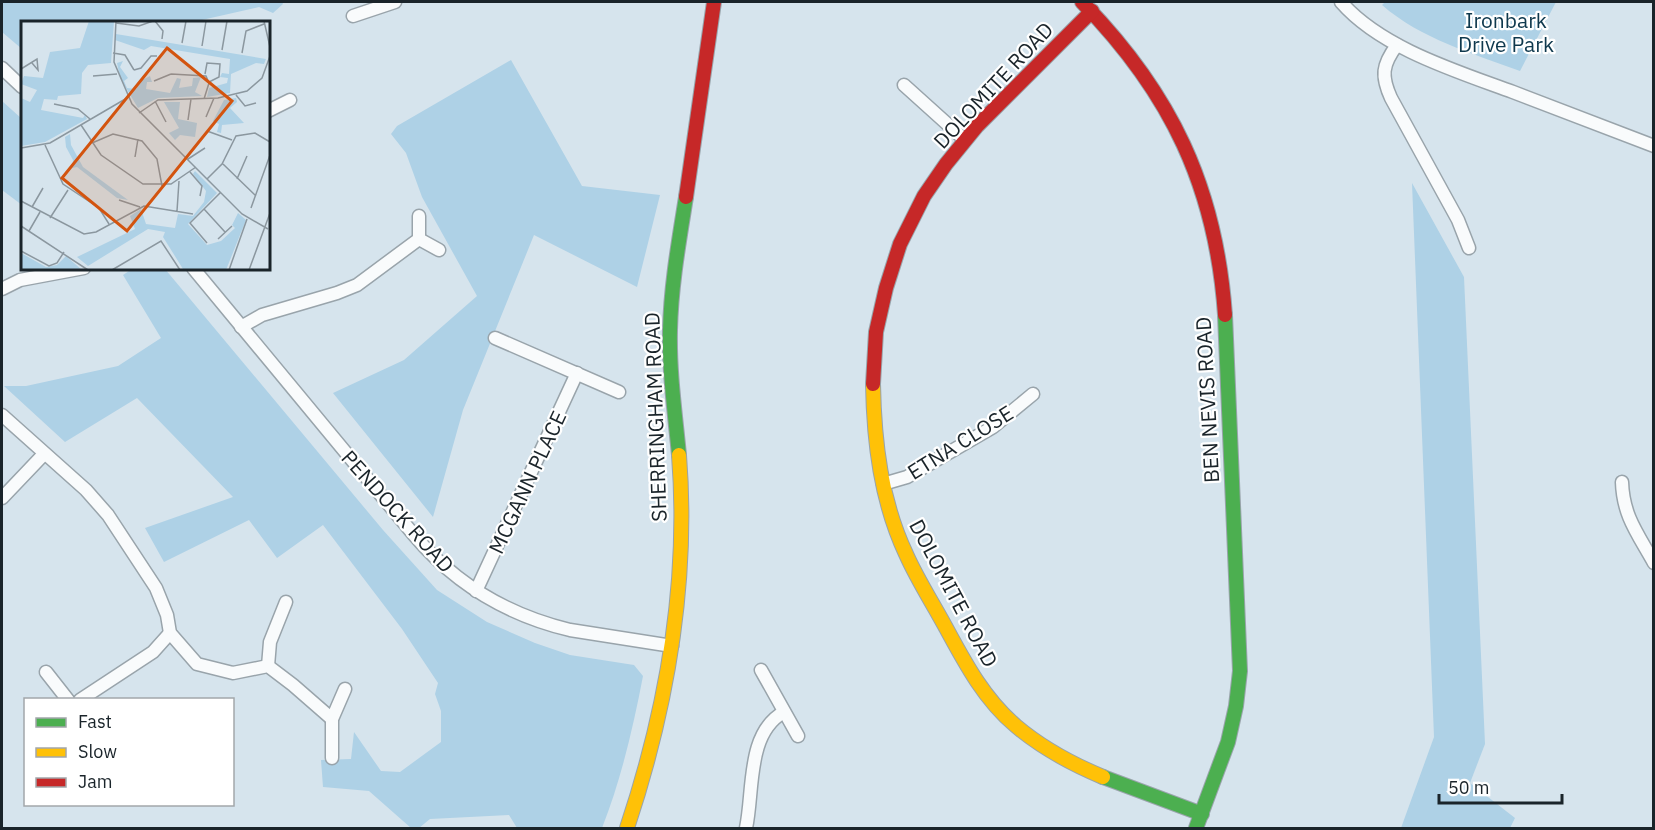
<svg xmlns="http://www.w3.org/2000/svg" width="1655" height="830" font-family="'IBM Plex Sans',sans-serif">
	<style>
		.park { fill: #aed1e6 }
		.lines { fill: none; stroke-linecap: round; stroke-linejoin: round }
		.street-casing { stroke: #99a4ab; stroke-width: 15 }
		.fast-casing { stroke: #99a4ab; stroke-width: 16 }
		.slow-casing { stroke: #99a4ab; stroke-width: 16 }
		.jam-casing { stroke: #99a4ab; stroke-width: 16 }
		.street { stroke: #f9fbfc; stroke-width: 12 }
		.fast { stroke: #4caf50; stroke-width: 14 }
		.slow { stroke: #ffc107; stroke-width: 14 }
		.jam { stroke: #c62828; stroke-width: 14 }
		.labels { text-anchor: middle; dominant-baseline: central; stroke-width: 4.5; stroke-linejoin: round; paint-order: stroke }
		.park-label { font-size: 21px; fill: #0e384d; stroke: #fff }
		.street-label { font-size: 21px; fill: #1a242a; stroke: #fff }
		.inset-road { fill: none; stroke: #8b979f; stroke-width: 1.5 }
		.view { fill: #d3540f; fill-opacity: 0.15; stroke: #d3540f; stroke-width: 3 }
		.inset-edge { fill: none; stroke: #1a242a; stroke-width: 3 }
	</style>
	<rect width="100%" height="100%" fill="#d6e4ed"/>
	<g class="park">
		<polygon points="2,2 282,2 283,4 273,13 259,7 193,22 22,22 22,49 2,32"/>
		<path d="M1385 2H1556L1520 71C1472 53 1421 39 1382 5Z"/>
		<polygon points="511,60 582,186 660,195 637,287 534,235 463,410 433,517 333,393 404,360 477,296 422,197 406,153 391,134 397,126"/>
		<polygon points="2,101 22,119 22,205 2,190"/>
		<polygon points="1412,183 1464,277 1485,744 1470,783 1515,818 1510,828 1401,828 1434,737"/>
		<path d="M132 269H165L383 530 437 590 487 622 535 643 570 655 634 665 643 676C633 728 621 780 602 828H517L509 815 430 819 419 828H411L369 791 323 787 321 760 351 759 354 732 381 771 400 772 441 742V711L435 694 438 683 402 629 323 525 277 558 249 520 164 562 145 528 233 497 137 398 65 442 4 386H26L118 366 161 338 123 275Z"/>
	</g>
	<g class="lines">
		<g class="street-casing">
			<g id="street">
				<path d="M1341 2C1381 48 1456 71 1513 92 1560 110 1607 128 1654 146"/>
				<polyline points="353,16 395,2"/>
				<path d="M1397 45C1382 65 1381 76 1391 98L1458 220 1469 248"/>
				<polyline points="2,68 22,87"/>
				<polyline points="904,85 965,140"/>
				<polyline points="268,111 290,100"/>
				<polyline points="419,239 439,250"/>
				<path d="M193 268 414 535C456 585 507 615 570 630L672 646"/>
				<polyline points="2,289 20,280 84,268"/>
				<polyline points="241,327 262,315 337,293 357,285 419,239 419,216"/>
				<polyline points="495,338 619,392"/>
				<polyline points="2,415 86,490 108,515 156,588 167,615 170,633 197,664 233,673 268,666 293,685 332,719"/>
				<path d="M1622 482C1623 516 1638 534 1654 563"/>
				<polyline points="883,484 907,477 993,427 1033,394"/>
				<polyline points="2,498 44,454"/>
				<polyline points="476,591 577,373"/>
				<polyline points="268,666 270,642 286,602"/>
				<polyline points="761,670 798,736"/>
				<polyline points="46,672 68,700"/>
				<polyline points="80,700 153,652 170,633"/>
				<polyline points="332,758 332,719 345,689"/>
				<path d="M746 828C754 791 746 733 784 712"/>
			</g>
		</g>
		<g class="fast-casing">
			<g id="fast">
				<path d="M679 455C675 413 669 372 670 330 671 285 679 241 686 197"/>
				<polyline points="1103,777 1202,814"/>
				<polyline points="1196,828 1228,742 1236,706 1240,671 1225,315"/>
			</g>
		</g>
		<g class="slow-casing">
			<g id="slow">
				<path d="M873 384C874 442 881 501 906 554 917 579 932 602 945 626 965 663 984 699 1016 726 1042 748 1072 764 1103 777"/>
				<path d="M627 828C667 708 689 582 679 455"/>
			</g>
		</g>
		<g class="jam-casing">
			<g id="jam">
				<path d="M1082 2C1171 93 1216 187 1225 315"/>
				<polyline points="686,197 714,2"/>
				<polyline points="873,384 876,332 886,288 900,244 924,196 946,164 977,126 1092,11"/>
			</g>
		</g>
		<use href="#street" class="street"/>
		<use href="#fast" class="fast"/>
		<use href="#slow" class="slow"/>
		<use href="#jam" class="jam"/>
	</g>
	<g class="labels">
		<g class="park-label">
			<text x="1506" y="20">Ironbark<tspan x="1506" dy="24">Drive Park</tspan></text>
		</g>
		<g class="street-label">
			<text transform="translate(993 85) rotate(-47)">DOLOMITE ROAD</text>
			<text transform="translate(1207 400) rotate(-93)">BEN NEVIS ROAD</text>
			<text transform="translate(655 417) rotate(-92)">SHERRINGHAM ROAD</text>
			<text transform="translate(960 442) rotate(-32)">ETNA CLOSE</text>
			<text transform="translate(527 482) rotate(-65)">MCGANN PLACE</text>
			<text transform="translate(398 511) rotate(48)">PENDOCK ROAD</text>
			<text transform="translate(954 593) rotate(62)">DOLOMITE ROAD</text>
		</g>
	</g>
	<g transform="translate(21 21)">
		<rect width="249" height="249" fill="#d6e4ed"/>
		<path d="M68 0H93L90 42 67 44 61 52 60 73 37 75 36 79 23 78 20 89 62 97 64 94 66 98 24 121 0 125V77L9 81 16 69 0 63 3 55 22 57 29 31 59 27ZM95 13 245 38 243 43 235 42 210 53 209 72 186 76 188 67 206 62 207 57 199 56 201 52 208 53 209 38 130 25 123 29 94 19ZM102 40 99 46 107 57 103 60 106 67 115 68 119 60 129 55 131 61H126L125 68 149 72 156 57 160 58 158 67 171 65 172 57 180 56 174 71 181 75 137 77 117 87 99 57 96 42ZM215 77 216 81 209 87 223 102 201 104 200 112 196 111 198 103 192 100 203 79ZM143 81H159L157 98 176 102 174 116 159 114 154 119 148 112 158 107ZM49 113 50 124 62 146 107 179 96 177 56 146 51 147 52 139 45 126 44 116ZM174 150 196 172 167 203 186 224 200 220 214 207 211 204 217 192 225 199 205 249 162 248 142 216 144 211 127 208 67 245 56 236 114 208 109 195 120 188 125 203 154 207 157 193 172 195 183 181 185 170 172 153ZM0 232 25 246 36 244 45 235 61 249H0Z" fill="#aed1e6"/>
		<path class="inset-road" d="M95 0 93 41 111 83 221 193 247 208M134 0 142 10 141 18M243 0 249 26M95 2 118 5 132 0M161 22 165 0M181 25 185 0M201 29 206 0M92 32 104 34 113 49M221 32 225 10 243 3M0 48 16 38 17 49 11 42M113 49 120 47 130 35H136M150 53 185 55 188 62 183 78M184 53 186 42 199 43 198 56 188 61M72 55 96 53M133 60 150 53M215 74 224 85 235 82M134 80 145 101M33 83 57 88 69 98M118 92 137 79 197 77 226 70 241 57 249 35M185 96 193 77M167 99 170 78M60 104 80 134 122 163H150L175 146M186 110 211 119M71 122 92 113 121 120 136 138 141 165M24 124 42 163 78 187 88 203M0 127 29 122 106 77M114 136 117 118M167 138 184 127M202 143 235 175M169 151 181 165 179 175M186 158 201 143 215 115 234 112 249 121M216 158 226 135M98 179 119 186M0 180 63 213 75 211 123 185 172 193M11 186 22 167M230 187 249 134M183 188 204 211M156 190 158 160M29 197 47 169M0 205 67 249M8 210 19 191M197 218 211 205M186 222 169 202 199 172M0 230 28 245 36 242 43 231M91 249 140 220 159 249M208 249 226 198M228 249 249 192"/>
		<path class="view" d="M146 27 211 80 106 210 41 157Z"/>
		<rect width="249" height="249" class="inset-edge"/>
	</g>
	<rect width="1655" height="830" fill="none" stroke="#1a242a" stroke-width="6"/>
	<rect x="24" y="698" width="210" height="108" fill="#ffffff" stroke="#a3a7aa" stroke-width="1.5"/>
	<rect x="36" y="718" width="30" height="9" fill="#4caf50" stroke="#a3a7aa" stroke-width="1.5"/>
	<text x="78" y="728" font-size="18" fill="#1a242a">Fast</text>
	<rect x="36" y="748" width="30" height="9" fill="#ffc107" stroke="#a3a7aa" stroke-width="1.5"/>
	<text x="78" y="758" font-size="18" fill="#1a242a">Slow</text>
	<rect x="36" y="778" width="30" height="9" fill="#c62828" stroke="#a3a7aa" stroke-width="1.5"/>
	<text x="78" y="788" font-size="18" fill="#1a242a">Jam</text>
	<path d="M1439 794v9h123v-9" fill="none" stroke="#1a242a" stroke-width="3"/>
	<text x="1448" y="794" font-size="18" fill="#1a242a" stroke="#ffffff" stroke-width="4.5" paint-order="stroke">50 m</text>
</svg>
